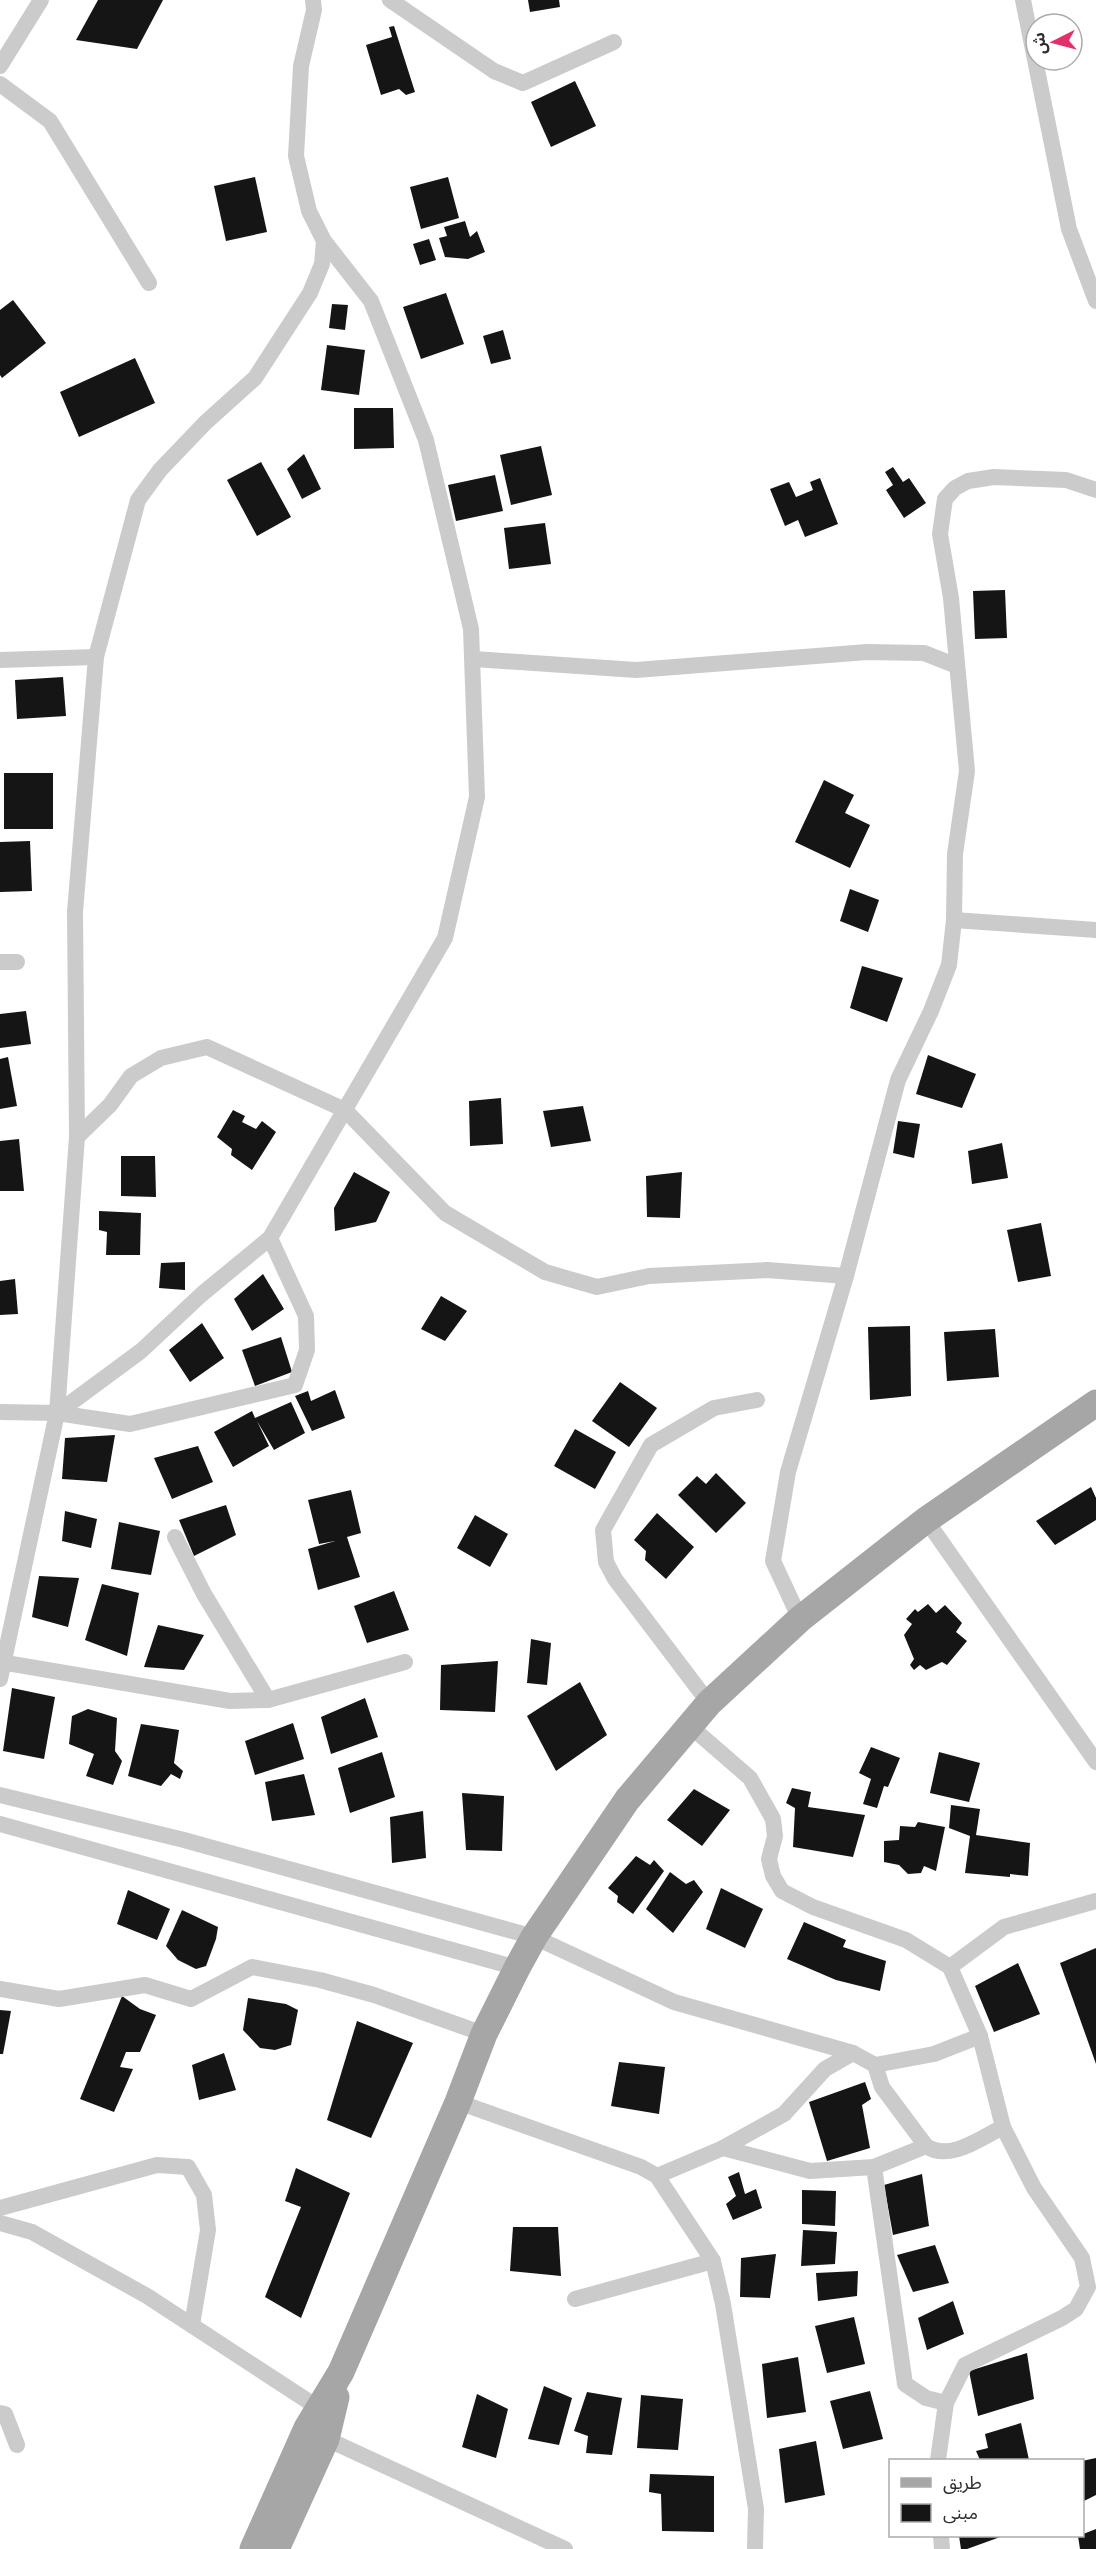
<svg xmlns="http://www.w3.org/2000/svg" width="1096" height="2549" font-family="Raleway,'Noto Sans Arabic',sans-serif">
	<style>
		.building { fill: #151515 }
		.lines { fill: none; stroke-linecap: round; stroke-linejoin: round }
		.minor { stroke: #cbcbcb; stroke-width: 16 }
		.primary { stroke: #a6a6a6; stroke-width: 27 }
	</style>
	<rect width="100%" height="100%" fill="#fff"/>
	<g class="building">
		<polygon points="98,0 163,0 137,49 76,40"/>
		<polygon points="528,0 559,0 560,7 530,12"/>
		<polygon points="394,26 415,92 406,95 399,89 381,95 366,45 392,37 389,27"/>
		<polygon points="575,81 596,126 551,147 531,102"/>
		<polygon points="255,177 267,232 226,241 214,186"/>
		<polygon points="448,177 459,218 421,229 410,187"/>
		<polygon points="465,221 470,237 477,231 485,252 468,259 445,257 439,238 447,236 444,227"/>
		<polygon points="429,239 436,260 420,265 413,244"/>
		<polygon points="446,293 464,344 421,359 403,307"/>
		<polygon points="13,300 46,343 2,378 0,375 0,310"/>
		<polygon points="332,304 348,305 345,330 329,328"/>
		<polygon points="503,330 511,359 491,364 483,336"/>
		<polygon points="327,345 365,350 359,395 321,390"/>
		<polygon points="135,358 155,403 79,437 60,392"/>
		<polygon points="354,408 393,408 394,448 354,449"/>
		<polygon points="541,446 552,495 511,505 500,455"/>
		<polygon points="304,454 321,489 302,499 287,469"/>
		<polygon points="261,462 291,517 257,536 227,480"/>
		<polygon points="893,467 903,482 909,478 926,503 904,518 886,490 893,485 885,472"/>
		<polygon points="495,475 503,511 456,521 448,485"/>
		<polygon points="820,478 838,524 805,537 798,520 785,526 770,489 789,482 796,497 813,490 810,482"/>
		<polygon points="545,523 551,564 509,569 504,528"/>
		<polygon points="1005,590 1007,638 975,639 973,591"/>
		<polygon points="63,677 66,716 17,719 15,680"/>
		<rect x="4" y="773" width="49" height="56"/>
		<polygon points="824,780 854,795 845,813 870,825 850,868 795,842"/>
		<polygon points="30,841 32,891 0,892 0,842"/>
		<polygon points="850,889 879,900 868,932 840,921"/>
		<polygon points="862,966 903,978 887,1022 850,1008"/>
		<polygon points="26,1011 31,1044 0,1048 0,1014"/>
		<polygon points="928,1055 976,1074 962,1108 916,1094"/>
		<polygon points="8,1057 17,1106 0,1109 0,1059"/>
		<polygon points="501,1098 503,1144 470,1146 469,1101"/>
		<polygon points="583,1106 591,1141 551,1147 543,1111"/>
		<polygon points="233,1110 245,1116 242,1122 256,1129 262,1121 276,1132 252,1170 231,1155 232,1149 217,1137"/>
		<polygon points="898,1121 920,1124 914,1158 893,1153"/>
		<polygon points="19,1139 24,1191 0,1191 0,1141"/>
		<polygon points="1002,1143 1008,1178 972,1184 968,1151"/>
		<polygon points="121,1156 155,1156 156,1197 121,1196"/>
		<polygon points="354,1172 390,1192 376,1222 335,1231 334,1208"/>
		<polygon points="682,1172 680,1218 647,1217 646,1176"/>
		<polygon points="99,1211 141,1213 140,1255 106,1255 107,1232 99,1230"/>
		<polygon points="1041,1223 1051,1276 1018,1282 1007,1230"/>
		<polygon points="185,1262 185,1290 159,1288 161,1263"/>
		<polygon points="263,1274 284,1309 252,1331 234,1299"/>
		<polygon points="15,1279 18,1314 0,1315 0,1281"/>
		<polygon points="441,1296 467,1311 445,1341 421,1329"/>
		<polygon points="202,1323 224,1358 190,1382 169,1350"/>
		<polygon points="910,1326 911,1396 870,1400 868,1327"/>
		<polygon points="995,1329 999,1377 947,1381 944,1332"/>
		<polygon points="281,1337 292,1372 255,1386 242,1350"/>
		<polygon points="620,1382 657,1408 629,1447 592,1421"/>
		<polygon points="335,1390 345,1418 312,1431 295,1396 308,1391 311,1401"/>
		<polygon points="291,1402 305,1433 274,1450 257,1421 269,1446 233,1467 214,1432 252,1411 255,1418"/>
		<polygon points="575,1429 616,1452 595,1489 554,1466"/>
		<polygon points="115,1435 107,1482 62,1479 65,1438"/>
		<polygon points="198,1446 213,1482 172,1499 154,1458"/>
		<polygon points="716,1473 746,1503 716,1533 678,1495 697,1476 706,1484"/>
		<polygon points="1091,1487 1096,1498 1096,1520 1055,1545 1036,1521"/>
		<polygon points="351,1490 361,1533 347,1537 360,1577 318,1590 308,1549 335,1541 319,1544 308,1500"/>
		<polygon points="226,1505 236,1535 194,1556 179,1520"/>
		<polygon points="65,1511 97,1519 91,1548 62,1541"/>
		<polygon points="657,1513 694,1547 666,1579 645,1560 646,1551 634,1540"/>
		<polygon points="475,1515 508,1534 490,1567 457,1548"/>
		<polygon points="119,1522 160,1531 151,1575 111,1569"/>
		<polygon points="39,1576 79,1578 68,1627 32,1617"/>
		<polygon points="102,1584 139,1593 127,1656 85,1640"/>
		<polygon points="394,1591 409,1630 367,1643 354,1606"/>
		<polygon points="928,1604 936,1613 945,1605 962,1623 956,1632 967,1641 947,1665 942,1662 926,1670 920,1665 914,1670 910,1665 914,1659 904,1635 912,1624 906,1619 915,1609 918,1612"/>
		<polygon points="158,1625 204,1635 184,1670 144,1667"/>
		<polygon points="531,1639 551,1643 547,1685 527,1683"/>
		<polygon points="498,1661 495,1712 440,1710 441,1665"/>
		<polygon points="580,1682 607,1735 556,1771 527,1716"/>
		<polygon points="12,1688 55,1697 44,1759 3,1751"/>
		<polygon points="365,1698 378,1737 331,1754 321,1717"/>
		<polygon points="88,1709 117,1718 115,1751 122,1761 113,1785 86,1776 94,1754 69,1744 72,1716"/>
		<polygon points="293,1723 304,1759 255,1775 245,1741"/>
		<polygon points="141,1724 179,1730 174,1763 183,1771 180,1779 171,1774 161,1786 128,1776"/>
		<polygon points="871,1747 900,1758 888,1787 884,1786 877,1808 863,1804 871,1779 859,1773"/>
		<polygon points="382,1752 395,1797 350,1813 338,1768"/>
		<polygon points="939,1752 980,1763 969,1802 930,1793"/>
		<polygon points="304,1774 315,1815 272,1821 265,1782"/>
		<polygon points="792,1788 811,1792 808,1807 865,1815 853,1857 793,1847 795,1808 786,1803"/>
		<polygon points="694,1789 730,1810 702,1846 667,1820"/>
		<polygon points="462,1793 504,1796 502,1851 466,1850"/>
		<polygon points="951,1805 980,1809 976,1835 1030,1843 1028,1876 1010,1874 1010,1877 965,1873 970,1836 949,1828"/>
		<polygon points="423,1811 426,1858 392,1863 390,1817"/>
		<polygon points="918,1822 945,1827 936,1871 924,1866 921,1873 908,1874 899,1865 884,1862 884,1841 899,1840 900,1826 915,1827"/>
		<polygon points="636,1856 650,1865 654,1860 664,1871 633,1914 617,1902 618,1896 608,1888"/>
		<polygon points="670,1872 686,1884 694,1880 703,1892 673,1933 646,1909"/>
		<polygon points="721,1888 763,1909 745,1948 706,1929"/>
		<polygon points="128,1890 170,1909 157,1940 117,1924"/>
		<polygon points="182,1910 218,1927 216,1939 206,1966 196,1969 178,1960 166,1946"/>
		<polygon points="804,1922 846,1940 843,1947 886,1961 880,1991 836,1980 787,1959"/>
		<polygon points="1096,1948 1096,2064 1060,1963"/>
		<polygon points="1018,1963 1040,2014 994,2032 975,1986"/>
		<polygon points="122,1996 140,2009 156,2015 140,2052 126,2052 120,2067 133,2069 114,2112 80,2099"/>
		<polygon points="248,1998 286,2004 298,2010 291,2045 275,2050 260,2048 243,2030"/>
		<polygon points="0,2010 11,2011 3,2054 0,2054"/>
		<polygon points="357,2021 413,2043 371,2138 327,2120"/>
		<polygon points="224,2053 236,2090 199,2100 192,2065"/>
		<polygon points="619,2062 665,2067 659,2114 611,2106"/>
		<polygon points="865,2082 871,2099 862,2105 870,2148 827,2161 809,2102"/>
		<polygon points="296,2168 350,2193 301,2318 265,2297 301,2207 285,2201"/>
		<polygon points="739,2172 745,2194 756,2189 762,2208 733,2220 726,2204 736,2196 728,2177"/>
		<polygon points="922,2174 929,2226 893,2235 884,2185"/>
		<polygon points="802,2190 836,2191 835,2226 802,2224"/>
		<polygon points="513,2227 558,2227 561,2276 510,2271"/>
		<polygon points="803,2230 837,2232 835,2264 801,2266"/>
		<polygon points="935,2245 949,2283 913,2292 897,2255"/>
		<polygon points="776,2254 770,2298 740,2297 741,2258"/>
		<polygon points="858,2271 857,2296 818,2301 816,2273"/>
		<polygon points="953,2301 964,2334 927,2350 918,2318"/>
		<polygon points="854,2317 865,2364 827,2373 815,2326"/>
		<polygon points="1027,2353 1034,2399 978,2416 969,2371"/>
		<polygon points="798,2357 806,2412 767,2418 762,2364"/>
		<polygon points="544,2386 572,2398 559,2445 528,2439"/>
		<polygon points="870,2391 883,2439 843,2449 830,2401"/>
		<polygon points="587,2392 622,2398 612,2455 586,2453 588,2436 574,2431"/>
		<polygon points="477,2394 508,2409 496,2458 462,2447"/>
		<polygon points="641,2395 683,2399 678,2450 637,2448"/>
		<polygon points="1021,2423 1029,2460 980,2460 976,2451 988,2448 985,2434"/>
		<polygon points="816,2441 825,2495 785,2503 779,2449"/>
		<polygon points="1096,2458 1096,2495 1082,2502 1082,2461"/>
		<polygon points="650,2474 714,2476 714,2532 662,2531 661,2494 649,2492"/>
		<polygon points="1096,2529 1096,2549 1080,2549 1078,2536"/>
		<polygon points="959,2536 1003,2536 967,2549 961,2549"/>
	</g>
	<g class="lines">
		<g class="minor">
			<polyline points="390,0 494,71 523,83 614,42"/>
			<polyline points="1023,0 1069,229 1096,301"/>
			<polyline points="0,66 41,0"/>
			<polyline points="0,84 50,121 149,283"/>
			<polyline points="474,659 636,670 867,652 924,653 957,666"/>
			<polyline points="0,660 96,657"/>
			<polyline points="954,920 1096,930"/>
			<polyline points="0,962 17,962"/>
			<polyline points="77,1137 110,1105 131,1076 161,1058 207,1047 345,1110 445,1213 545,1272 597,1287 649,1276 767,1270 846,1276"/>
			<polyline points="0,1412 57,1413 141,1351 202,1294 270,1238 445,938 477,797 471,629 426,440 371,301 324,241"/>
			<polyline points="57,1413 130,1424 295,1385 307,1350 306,1316 270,1238"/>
			<polyline points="926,1520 1096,1762"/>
			<polyline points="175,1537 204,1594 268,1700"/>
			<polyline points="800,1619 773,1561 788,1472 846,1276 898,1080 931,1011 949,965 954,920 955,854 967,771 951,598 940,534 945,499 955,488 968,481 994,477 1066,480 1096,490"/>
			<polyline points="0,1662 230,1701 268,1700 405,1662"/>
			<polyline points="0,1679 57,1413 77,1137 75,912 96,657 138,500 160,470 205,423 255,378 310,293 322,264 324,241 309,211 296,156 301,66 314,10 313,0"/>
			<polyline points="709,1703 615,1579 606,1562 603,1530 651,1445 714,1408 757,1400"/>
			<polyline points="690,1726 750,1778 773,1819 775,1836 769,1859 773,1876 782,1891 813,1907 906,1940 950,1967 980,2036 1003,2127 1034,2188 1082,2258 1088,2287 1076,2309 1062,2318 965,2365 946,2403 938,2460"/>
			<polyline points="0,1795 184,1840 534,1937 674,2002 853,2053"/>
			<polyline points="0,1824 517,1968"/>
			<polyline points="950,1967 1004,1927 1096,1901"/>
			<polyline points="0,1989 59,1999 145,1985 191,1999 252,1967 320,1980 374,1995 484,2034"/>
			<polyline points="875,2065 934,2054 980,2036"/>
			<polyline points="458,2102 641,2167 657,2176 713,2261 723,2304 756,2509 755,2549"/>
			<polyline points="723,2148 810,2171 874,2167 926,2146"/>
			<polyline points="874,2167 905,2384 926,2398 946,2403"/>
			<path d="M657 2176 723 2148 784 2114 825 2069 853 2053 875 2065 882 2087 926 2146C950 2162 980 2138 1003 2127"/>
			<polyline points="0,2208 157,2165 188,2167 204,2195 208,2230 192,2325"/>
			<polyline points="0,2223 32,2232 147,2296 320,2409"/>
			<polyline points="575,2299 713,2261"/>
			<polyline points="0,2413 5,2414 17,2445"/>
			<polyline points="318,2435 565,2549"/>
			<polyline points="941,2536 942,2549"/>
		</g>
		<g class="primary">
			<polyline points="253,2549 307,2428 341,2372 458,2102 484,2034 517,1968 534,1937 627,1800 709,1703 800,1619 926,1520 1096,1403"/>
			<polyline points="276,2549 326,2439 336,2397"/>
		</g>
	</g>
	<rect x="889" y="2459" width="195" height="78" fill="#ffffff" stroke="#ababab" stroke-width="1.5"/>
	<rect x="901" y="2478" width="30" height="9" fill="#a6a6a6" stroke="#ababab" stroke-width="1.5"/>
	<text x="943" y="2489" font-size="18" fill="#2e2e2e">طريق</text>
	<rect x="901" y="2504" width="30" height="18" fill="#151515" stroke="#ababab" stroke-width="1.5"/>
	<text x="943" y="2519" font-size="18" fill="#2e2e2e">مبنى</text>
	<g transform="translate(1054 42) rotate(264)"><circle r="28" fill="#ffffff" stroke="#ababab" stroke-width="1.5"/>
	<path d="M0-4.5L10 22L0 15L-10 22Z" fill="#e52f69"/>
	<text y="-9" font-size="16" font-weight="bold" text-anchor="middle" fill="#2e2e2e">ش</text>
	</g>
</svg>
